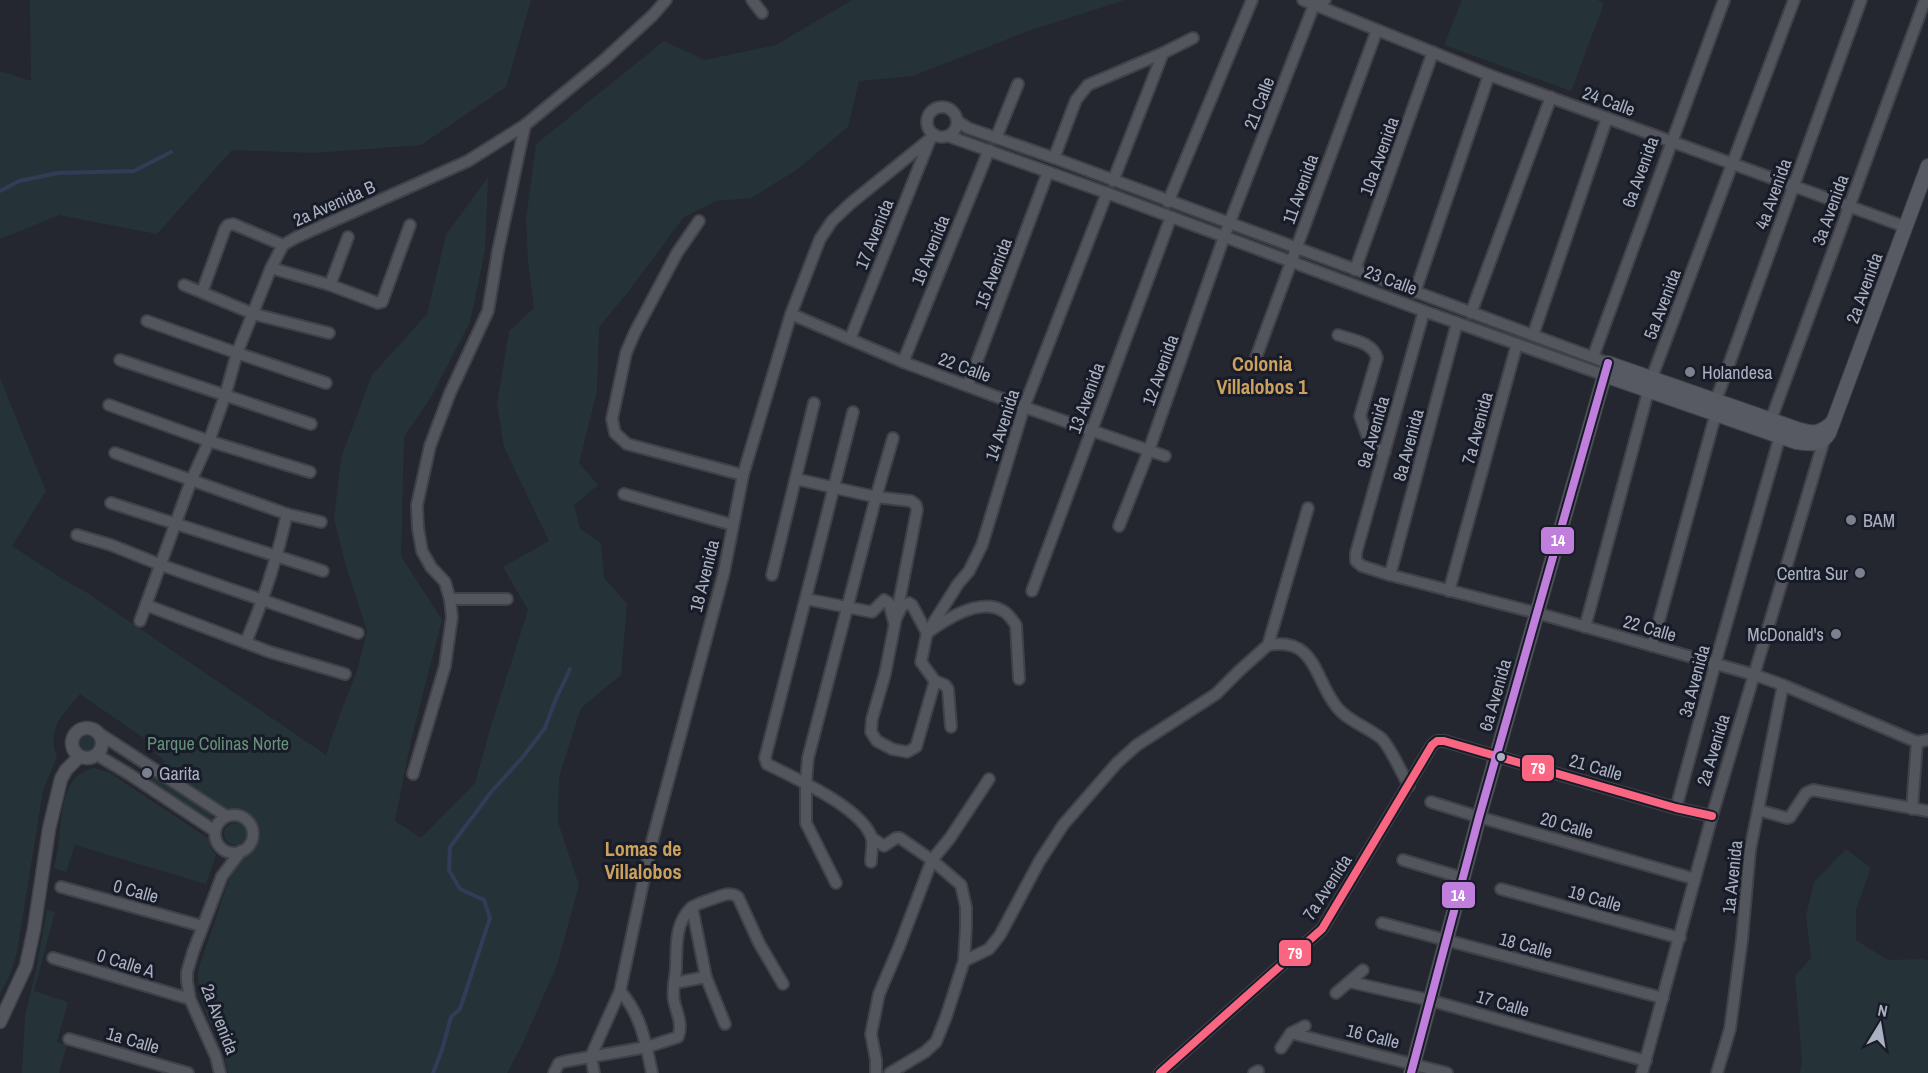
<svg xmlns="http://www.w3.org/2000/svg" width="1928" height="1073" font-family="'Archivo Narrow',sans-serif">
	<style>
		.green { fill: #253338 }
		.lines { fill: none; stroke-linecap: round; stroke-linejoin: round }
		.stream { stroke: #333b56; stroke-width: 4 }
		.minor-casing { stroke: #404248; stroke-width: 14 }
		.tertiary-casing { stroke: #404248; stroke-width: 15 }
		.secondary-casing { stroke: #404248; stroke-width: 16 }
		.minor { stroke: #54565e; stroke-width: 10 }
		.tertiary { stroke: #54565e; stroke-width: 12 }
		.secondary { stroke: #575a63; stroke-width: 14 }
		.bus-1-casing { stroke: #181c29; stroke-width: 12 }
		.bus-2-casing { stroke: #181c29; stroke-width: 12 }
		.bus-1 { stroke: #fa6682; stroke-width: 8 }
		.bus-2 { stroke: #c07fdc; stroke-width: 8 }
		.poi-dot { fill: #7c818f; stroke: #181c29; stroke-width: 2 }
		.bus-dot { fill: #acb1c2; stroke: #181c29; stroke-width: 2 }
		.labels { text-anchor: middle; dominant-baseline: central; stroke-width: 6; stroke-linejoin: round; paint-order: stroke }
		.street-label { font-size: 18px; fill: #acb1c2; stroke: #181c29 }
		.poi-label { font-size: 18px; fill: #acb1c2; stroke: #181c29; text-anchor: start }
		.park-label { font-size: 18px; fill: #669077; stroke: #181c29 }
		.neighbourhood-label { font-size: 20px; font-weight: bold; fill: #cca15d; stroke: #181c29 }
		.line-badge { stroke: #181c29; stroke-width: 2 }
		.badge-label { font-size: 16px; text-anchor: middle; font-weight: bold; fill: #fff }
	</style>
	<rect width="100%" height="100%" fill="#24272f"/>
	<g class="green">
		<polygon points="30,0 531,0 506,87 421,145 314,153 232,150 157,234 59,215 0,239 0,71 31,81"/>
		<path d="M852 0H1125L1028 31 913 76 859 81 848 127 795 171 751 198 716 201 683 218 628 292 599 327 597 391 579 463 598 485 574 505 580 529 601 543 604 578 627 604 621 675 581 708 559 777 558 822 579 885 557 965 523 1043 507 1073H228C223 1038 195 1007 198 970L236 859C258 857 270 830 251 815 243 808 234 812 225 808 218 805 211 800 205 795 191 786 176 776 162 767L165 761 154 753 157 747 80 694C63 713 46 730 57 757L43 790 17 952 12 970 0 994V378L46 491 12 546 64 580 86 592 326 755 340 714 357 671 367 631 346 566 334 519 341 458 372 375 427 314 446 235 488 177 485 251 470 322 431 397 404 437 401 556 442 620 412 736 395 821 421 838 475 783 490 729 528 610 503 567 549 541 504 447 497 404 509 331 534 308 528 260 526 220 536 144 664 41 705 60 776 45Z"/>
		<polygon points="1462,0 1597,0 1604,3 1571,91 1444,45"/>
		<circle cx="87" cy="744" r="12"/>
		<path d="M94 768 110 773 208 838 211 849 216 855 206 884 75 845 66 872 54 868C56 858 58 849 59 839 62 814 62 774 94 768Z"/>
		<polygon points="154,775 212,814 213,820 211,822 149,782"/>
		<circle cx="235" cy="834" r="11"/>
		<polygon points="1846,849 1871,868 1856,909 1856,940 1888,960 1921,959 1928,960 1928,1073 1800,1073 1802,1061 1795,976 1811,958 1806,916 1814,882"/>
		<polygon points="47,910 55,912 34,991 68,1002 57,1042 67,1045 59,1073 22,1073 25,1016 37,965"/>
	</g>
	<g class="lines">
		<g class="stream">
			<polyline points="0,191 19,181 58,173 134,171 171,152"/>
			<polyline points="433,1073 442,1050 451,1017 460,1009 490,918 484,900 460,889 449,870 450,847 492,791 522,758 545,728 555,701 570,669"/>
		</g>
		<g class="minor-casing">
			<g id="minor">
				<polyline points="752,0 762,13"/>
				<polyline points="1303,0 1489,75 1906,227"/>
				<circle cx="942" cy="122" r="15"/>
				<polyline points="957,121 968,128 1054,158 1608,363"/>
				<polyline points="948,136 1107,193 1424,311 1604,375"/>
				<polyline points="996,138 1018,84"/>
				<polyline points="1054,158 1076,100 1088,85 1163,53 1193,38"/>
				<polyline points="1113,181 1163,53"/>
				<polyline points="1168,202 1252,0"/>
				<polyline points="699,221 677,253 635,332 626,353 612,419 615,433 627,444 743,475"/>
				<polyline points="271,268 330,285 378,303 382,302 410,225"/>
				<polyline points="1355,270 1433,52"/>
				<polyline points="184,285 254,314 329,333"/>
				<polyline points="330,285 348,237"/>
				<polyline points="202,292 225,229 228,225 233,224 283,245"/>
				<polyline points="1415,292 1489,75"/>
				<polyline points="1424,311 1356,553 1356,561 1362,566 1390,575 1537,613 1755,675 1783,685 1917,742 1928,740"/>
				<polyline points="1471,313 1551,97"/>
				<polyline points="791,314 903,362 1024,407 1165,456"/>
				<polyline points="147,321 237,353 326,383"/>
				<path d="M1338 335C1352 340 1373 342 1377 358L1360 416 1370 443 1376 448 1385 452"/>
				<polyline points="1533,335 1607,118"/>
				<polyline points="850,339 929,142"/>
				<polyline points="1593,357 1724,0"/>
				<polyline points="120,360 311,424"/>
				<polyline points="1255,360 1377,30"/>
				<polyline points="903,362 989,150"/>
				<polyline points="968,385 1048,172"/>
				<polyline points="1716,400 1861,0"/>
				<polyline points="109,405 209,441 310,472"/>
				<path d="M853 412 765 758 767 764 771 766C797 779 864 809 872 839 873 846 871 855 871 862"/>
				<polyline points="1769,425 1925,0"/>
				<polyline points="115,453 287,514 321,522"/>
				<polyline points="796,479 876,497 911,501 916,505 917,510 885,674 872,719 871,732 877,741 892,749 907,752 916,747 935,681"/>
				<polyline points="624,494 733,525"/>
				<polyline points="111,503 323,571"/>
				<polyline points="1119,526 1149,450 1224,237 1314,5 1325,0"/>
				<polyline points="77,535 111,545 161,565 358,633"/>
				<polyline points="772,575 814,403"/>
				<polyline points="1390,575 1457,323"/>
				<polyline points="1032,591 1171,217"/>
				<polyline points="1449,591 1517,344"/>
				<polyline points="450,599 507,599"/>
				<path d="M806 599 872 612 884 600 889 603 894 622 902 606 909 603 912 605 927 633C946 619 980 597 1003 611 1009 614 1012 620 1016 625L1019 679"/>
				<polyline points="146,605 270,652 345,674"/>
				<polyline points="140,621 191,481 209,441 225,396 237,353 271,268 283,245 297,237 468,161 525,125 604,60 653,15 666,0"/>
				<polyline points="1585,627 1652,377 1794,0"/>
				<path d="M246 642C264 599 277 559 287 514"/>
				<path d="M1268 645C1316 637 1314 678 1336 706 1346 720 1367 727 1381 738 1390 746 1402 774 1409 786"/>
				<polyline points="1652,646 1716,413"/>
				<polyline points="951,727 948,689 945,685 935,681 921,662 927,633 958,584 969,571 982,545 1024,407 1107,193"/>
				<polyline points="94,730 226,816"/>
				<polyline points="97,755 129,774 215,831"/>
				<polyline points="413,774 445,666 452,617 450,599 445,582 431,567 422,551 418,528 417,505 430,446 450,393 488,311 498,251 525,125"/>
				<polyline points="1431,802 1479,817 1695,879"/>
				<polyline points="1676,808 1715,664 1782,429"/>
				<polyline points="1912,809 1917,742"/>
				<polyline points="1758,810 1787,818 1790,817 1806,793 1813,790 1928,811"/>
				<circle cx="234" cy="834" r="19"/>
				<polyline points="872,838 884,846 896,838 900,838 932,860 961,885 966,907 966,927 964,961 946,1017 936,1042 925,1052 890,1073"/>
				<polyline points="1403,860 1463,878"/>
				<polyline points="836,883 806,823 806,782 808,758 876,497 893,438"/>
				<polyline points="61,887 202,926"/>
				<polyline points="1501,889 1680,938"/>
				<polyline points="692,907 706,977 725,1024"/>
				<polyline points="1382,923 1663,998"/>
				<polyline points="53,958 190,999"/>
				<polyline points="964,961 989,949 1000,935 1039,862 1063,825 1117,763 1137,745 1216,694 1239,671 1268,645 1308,508"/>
				<polyline points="1350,982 1429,1000 1646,1061"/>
				<polyline points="674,983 706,977"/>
				<path d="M620 991C641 1014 646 1044 652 1073"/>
				<polyline points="1336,993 1363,970"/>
				<polyline points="1291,1033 1447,1073"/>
				<polyline points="69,1039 188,1073"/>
				<polyline points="1281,1048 1291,1033 1305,1026"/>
				<polyline points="220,1073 216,1057 190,999 187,981 187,972 193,952 222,876 241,851"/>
				<path d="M554 1073 559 1063 567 1061 647 1047 678 1037C683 1024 677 1014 674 1001 672 991 675 980 676 969 677 948 674 924 691 908 696 904 706 901 712 899 721 896 730 891 738 897L759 943 783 984"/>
				<polyline points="594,1073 591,1056 620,991 651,845 724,572 743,475 791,314 820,239 832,221 851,203 935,135"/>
				<polyline points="876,1073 876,1060 871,1034 879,994 899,947 932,860 950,838 989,779"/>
				<polyline points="1160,1073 1322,929 1432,745 1437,741 1444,741 1676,808 1712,816"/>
				<polyline points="1254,1073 1258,1071"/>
				<polyline points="1642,1073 1712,816 1824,440 1823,436"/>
				<polyline points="1717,1073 1730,1029 1742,939 1750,850 1783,685"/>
			</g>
		</g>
		<g class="tertiary-casing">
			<g id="tertiary">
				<circle cx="87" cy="743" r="15"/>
				<polyline points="0,1022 26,966 34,929 49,829 61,779 66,770 79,757"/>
			</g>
		</g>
		<g class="secondary-casing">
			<g id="secondary">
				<path d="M1604 375 1796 442C1809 444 1821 446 1829 433L1928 166"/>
				<path d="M1411 1073 1479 817 1608 363 1800 430C1813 434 1821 433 1832 423"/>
			</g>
		</g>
		<use href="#minor" class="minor"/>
		<use href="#tertiary" class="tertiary"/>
		<use href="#secondary" class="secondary"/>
		<g class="bus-1-casing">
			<polyline id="bus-1" points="1160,1073 1322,929 1432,745 1437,741 1444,741 1676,808 1712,816"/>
		</g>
		<g class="bus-2-casing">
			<polyline id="bus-2" points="1411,1073 1479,817 1608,363"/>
		</g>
		<use href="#bus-1" class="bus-1"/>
		<use href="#bus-2" class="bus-2"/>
	</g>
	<g class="poi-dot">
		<circle cx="1690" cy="372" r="6"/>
		<circle cx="1851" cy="520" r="6"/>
		<circle cx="1860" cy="573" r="6"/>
		<circle cx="1836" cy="634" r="6"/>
		<circle cx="147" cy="773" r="6"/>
	</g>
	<circle class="bus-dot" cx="1501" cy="757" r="5"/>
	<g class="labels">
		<g class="street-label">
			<text transform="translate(1609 101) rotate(20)">24 Calle</text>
			<text transform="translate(1259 103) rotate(-69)">21 Calle</text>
			<text transform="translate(1379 156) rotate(-70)">10a Avenida</text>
			<text transform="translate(1640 172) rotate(-70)">6a Avenida</text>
			<text transform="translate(1300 189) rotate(-70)">11 Avenida</text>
			<text transform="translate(1773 194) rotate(-70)">4a Avenida</text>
			<text transform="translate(334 203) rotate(-24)">2a Avenida B</text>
			<text transform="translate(1830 210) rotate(-70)">3a Avenida</text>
			<text transform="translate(874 234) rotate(-68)">17 Avenida</text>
			<text transform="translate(930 250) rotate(-68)">16 Avenida</text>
			<text transform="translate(993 273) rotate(-69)">15 Avenida</text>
			<text transform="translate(1391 280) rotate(20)">23 Calle</text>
			<text transform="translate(1864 288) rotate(-70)">2a Avenida</text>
			<text transform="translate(1662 304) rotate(-69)">5a Avenida</text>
			<text transform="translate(965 367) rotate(20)">22 Calle</text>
			<text transform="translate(1160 370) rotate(-70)">12 Avenida</text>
			<text transform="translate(1086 398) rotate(-70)">13 Avenida</text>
			<text transform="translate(1002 425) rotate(-72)">14 Avenida</text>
			<text transform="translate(1477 428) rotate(-75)">7a Avenida</text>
			<text transform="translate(1373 432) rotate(-74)">9a Avenida</text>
			<text transform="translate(1408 445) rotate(-75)">8a Avenida</text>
			<text transform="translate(704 576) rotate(-76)">18 Avenida</text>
			<text transform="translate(1650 628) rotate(16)">22 Calle</text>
			<text transform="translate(1694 681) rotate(-75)">3a Avenida</text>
			<text transform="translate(1495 695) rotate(-74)">6a Avenida</text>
			<text transform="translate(1713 750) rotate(-73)">2a Avenida</text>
			<text transform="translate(1596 767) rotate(16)">21 Calle</text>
			<text transform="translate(1567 825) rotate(16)">20 Calle</text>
			<text transform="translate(1732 877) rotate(-84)">1a Avenida</text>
			<text transform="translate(1327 887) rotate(-57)">7a Avenida</text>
			<text transform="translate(136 891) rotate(15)">0 Calle</text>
			<text transform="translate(1595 898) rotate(16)">19 Calle</text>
			<text transform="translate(1526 945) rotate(15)">18 Calle</text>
			<text transform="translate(126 963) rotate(17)">0 Calle A</text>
			<text transform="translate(1503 1003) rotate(16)">17 Calle</text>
			<text transform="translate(220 1019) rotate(69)">2a Avenida</text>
			<text transform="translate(1373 1036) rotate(14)">16 Calle</text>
			<text transform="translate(133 1040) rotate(16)">1a Calle</text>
		</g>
		<g class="poi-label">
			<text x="1702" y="372">Holandesa</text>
			<text x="1863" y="520">BAM</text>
			<text x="1848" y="573" text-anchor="end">Centra Sur</text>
			<text x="1824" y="634" text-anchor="end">McDonald's</text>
			<text x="159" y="773">Garita</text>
		</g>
		<g class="park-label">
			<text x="218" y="743">Parque Colinas Norte</text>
		</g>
		<g class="neighbourhood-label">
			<text x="1262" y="363">Colonia<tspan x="1262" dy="23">Villalobos 1</tspan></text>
			<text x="643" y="848">Lomas de<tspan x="643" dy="23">Villalobos</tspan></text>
		</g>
	</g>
	<g class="line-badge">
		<rect x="1540" y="526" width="35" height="29" rx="6" fill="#c07fdc"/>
		<rect x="1521" y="754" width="34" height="28" rx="6" fill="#fa6682"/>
		<rect x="1441" y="881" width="35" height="28" rx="6" fill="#c07fdc"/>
		<rect x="1278" y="939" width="34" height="28" rx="6" fill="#fa6682"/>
	</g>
	<g class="badge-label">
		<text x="1558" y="546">14</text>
		<text x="1538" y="774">79</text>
		<text x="1458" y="901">14</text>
		<text x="1295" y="959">79</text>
	</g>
	<g transform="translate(1880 1025) rotate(11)" stroke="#181c29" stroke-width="4.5" paint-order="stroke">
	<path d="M0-4.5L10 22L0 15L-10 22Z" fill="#acb1c2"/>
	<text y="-9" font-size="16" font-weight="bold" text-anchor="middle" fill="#acb1c2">N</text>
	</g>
</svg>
